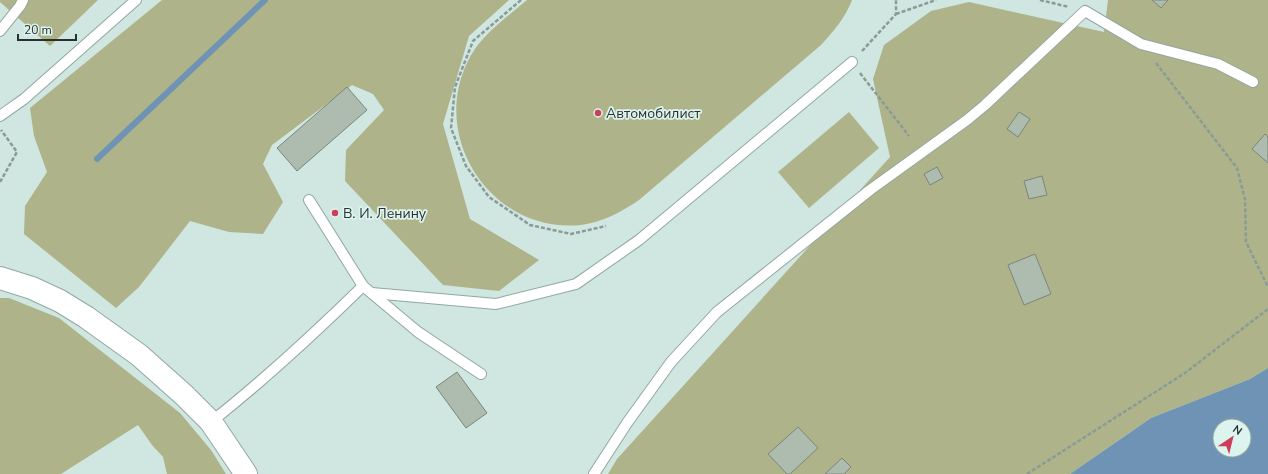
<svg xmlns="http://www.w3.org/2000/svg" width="1268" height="474" font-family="'Nunito Sans',sans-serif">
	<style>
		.green { fill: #aeb389 }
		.water { fill: #6f93b5; fill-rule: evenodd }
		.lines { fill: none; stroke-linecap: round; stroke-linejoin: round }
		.stream { stroke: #6f93b5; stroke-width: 6 }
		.building { fill: #adbcae; stroke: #79877a }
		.lane-casing { stroke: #92a7a3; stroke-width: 12 }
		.secondary-casing { stroke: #92a7a3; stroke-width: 24 }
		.path { stroke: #8a9b97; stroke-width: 2.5; stroke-dasharray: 4 2; stroke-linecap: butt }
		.lane { stroke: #fff; stroke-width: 10 }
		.secondary { stroke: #fff; stroke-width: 22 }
		.poi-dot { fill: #cd3d59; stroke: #dcf3ee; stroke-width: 1.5 }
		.labels { text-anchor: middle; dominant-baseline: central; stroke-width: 3.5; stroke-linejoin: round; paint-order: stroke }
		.poi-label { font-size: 14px; fill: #28312f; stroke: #dcf3ee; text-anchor: start }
	</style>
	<rect width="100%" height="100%" fill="#cfe6e1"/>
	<g class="green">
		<polygon points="0,0 98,0 50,46 0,2"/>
		<polygon points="162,0 509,0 469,36 443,124 470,219 539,260 499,291 443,285 345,181 346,150 384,110 373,94 352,85 272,145 263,164 283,202 263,234 229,232 190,221 139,287 116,308 24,234 25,206 47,172 34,136 30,108"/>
		<path d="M527 0H852C845 18 834 31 821 45L639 200C621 212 603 222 581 225 494 234 430 141 467 63 479 36 506 18 527 0Z"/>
		<polygon points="1108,0 1268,0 1268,368 1250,379 1151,418 1070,474 608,474 617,459 890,157 873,79 884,45 931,11 969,2 1104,32"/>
		<polygon points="849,112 879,148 809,208 778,172"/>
		<polygon points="0,298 9,298 59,318 180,413 211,450 226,474 167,474 163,457 152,445 138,425 61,474 0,474"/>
	</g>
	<path class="water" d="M1268 368V474H1070L1151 418 1250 379ZM1220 426H1244V450H1220Z"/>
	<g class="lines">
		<polyline class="stream" points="97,159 265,0"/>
	</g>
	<g class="building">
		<polygon points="1152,0 1168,0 1161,8"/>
		<polygon points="347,87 367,110 297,171 277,148"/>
		<polygon points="1019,112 1030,119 1018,137 1007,129"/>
		<polygon points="1265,134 1268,137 1268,163 1252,149"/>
		<polygon points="937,167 943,178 930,185 924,174"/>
		<polygon points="1042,176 1047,195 1029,199 1024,181"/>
		<polygon points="1035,254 1051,294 1024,305 1008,265"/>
		<polygon points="457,372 487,413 466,428 436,387"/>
		<polygon points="798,427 818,448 790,474 787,474 768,454"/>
		<polygon points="842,458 851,467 844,474 825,474"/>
	</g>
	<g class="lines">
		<g class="lane-casing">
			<g id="lane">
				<polyline points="0,31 20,6 23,0"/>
				<polyline points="0,116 24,99 136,0"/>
				<polyline points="309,200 363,286 418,332 481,374"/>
				<polyline points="372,293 496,304 576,284 639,240 852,62"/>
				<path d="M211 422C264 380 314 334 363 286"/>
				<polyline points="594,474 627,423 671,362 717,312 870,190 967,120 985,105 1085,11 1141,44 1218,64 1253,82"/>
			</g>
		</g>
		<g class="secondary-casing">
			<polyline id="secondary" points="0,278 32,288 60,301 86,317 139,355 184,395 211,422 246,474"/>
		</g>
		<g class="path">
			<polyline points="521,0 473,41 455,87 451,128 466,166 489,197 530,225 571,234 606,226"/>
			<polyline points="1040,0 1069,7"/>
			<polyline points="896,14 936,0"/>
			<polyline points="862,51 896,14 896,0"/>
			<polyline points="1156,63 1237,168 1245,199 1246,242 1268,287"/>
			<polyline points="860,73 909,136"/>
			<polyline points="0,182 17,152 1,130"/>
			<polyline points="1027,474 1185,373 1268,309"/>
		</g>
		<use href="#lane" class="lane"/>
		<use href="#secondary" class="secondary"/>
	</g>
	<g class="poi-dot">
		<circle cx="598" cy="113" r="4"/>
		<circle cx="335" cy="213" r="4"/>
	</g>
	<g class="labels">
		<g class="poi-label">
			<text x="606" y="113">Автомобилист</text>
			<text x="343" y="213">В. И. Ленину</text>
		</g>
	</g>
	<g transform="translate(1232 438) rotate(35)"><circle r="19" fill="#dcf3ee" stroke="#94a5a2"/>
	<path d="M0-3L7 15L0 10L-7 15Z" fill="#cd3d59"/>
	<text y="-6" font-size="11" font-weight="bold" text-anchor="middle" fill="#28312f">N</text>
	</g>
	<path d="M18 34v6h58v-6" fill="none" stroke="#28312f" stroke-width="2"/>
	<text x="24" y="34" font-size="12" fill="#28312f" stroke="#dcf3ee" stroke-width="3" paint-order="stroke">20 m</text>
</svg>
